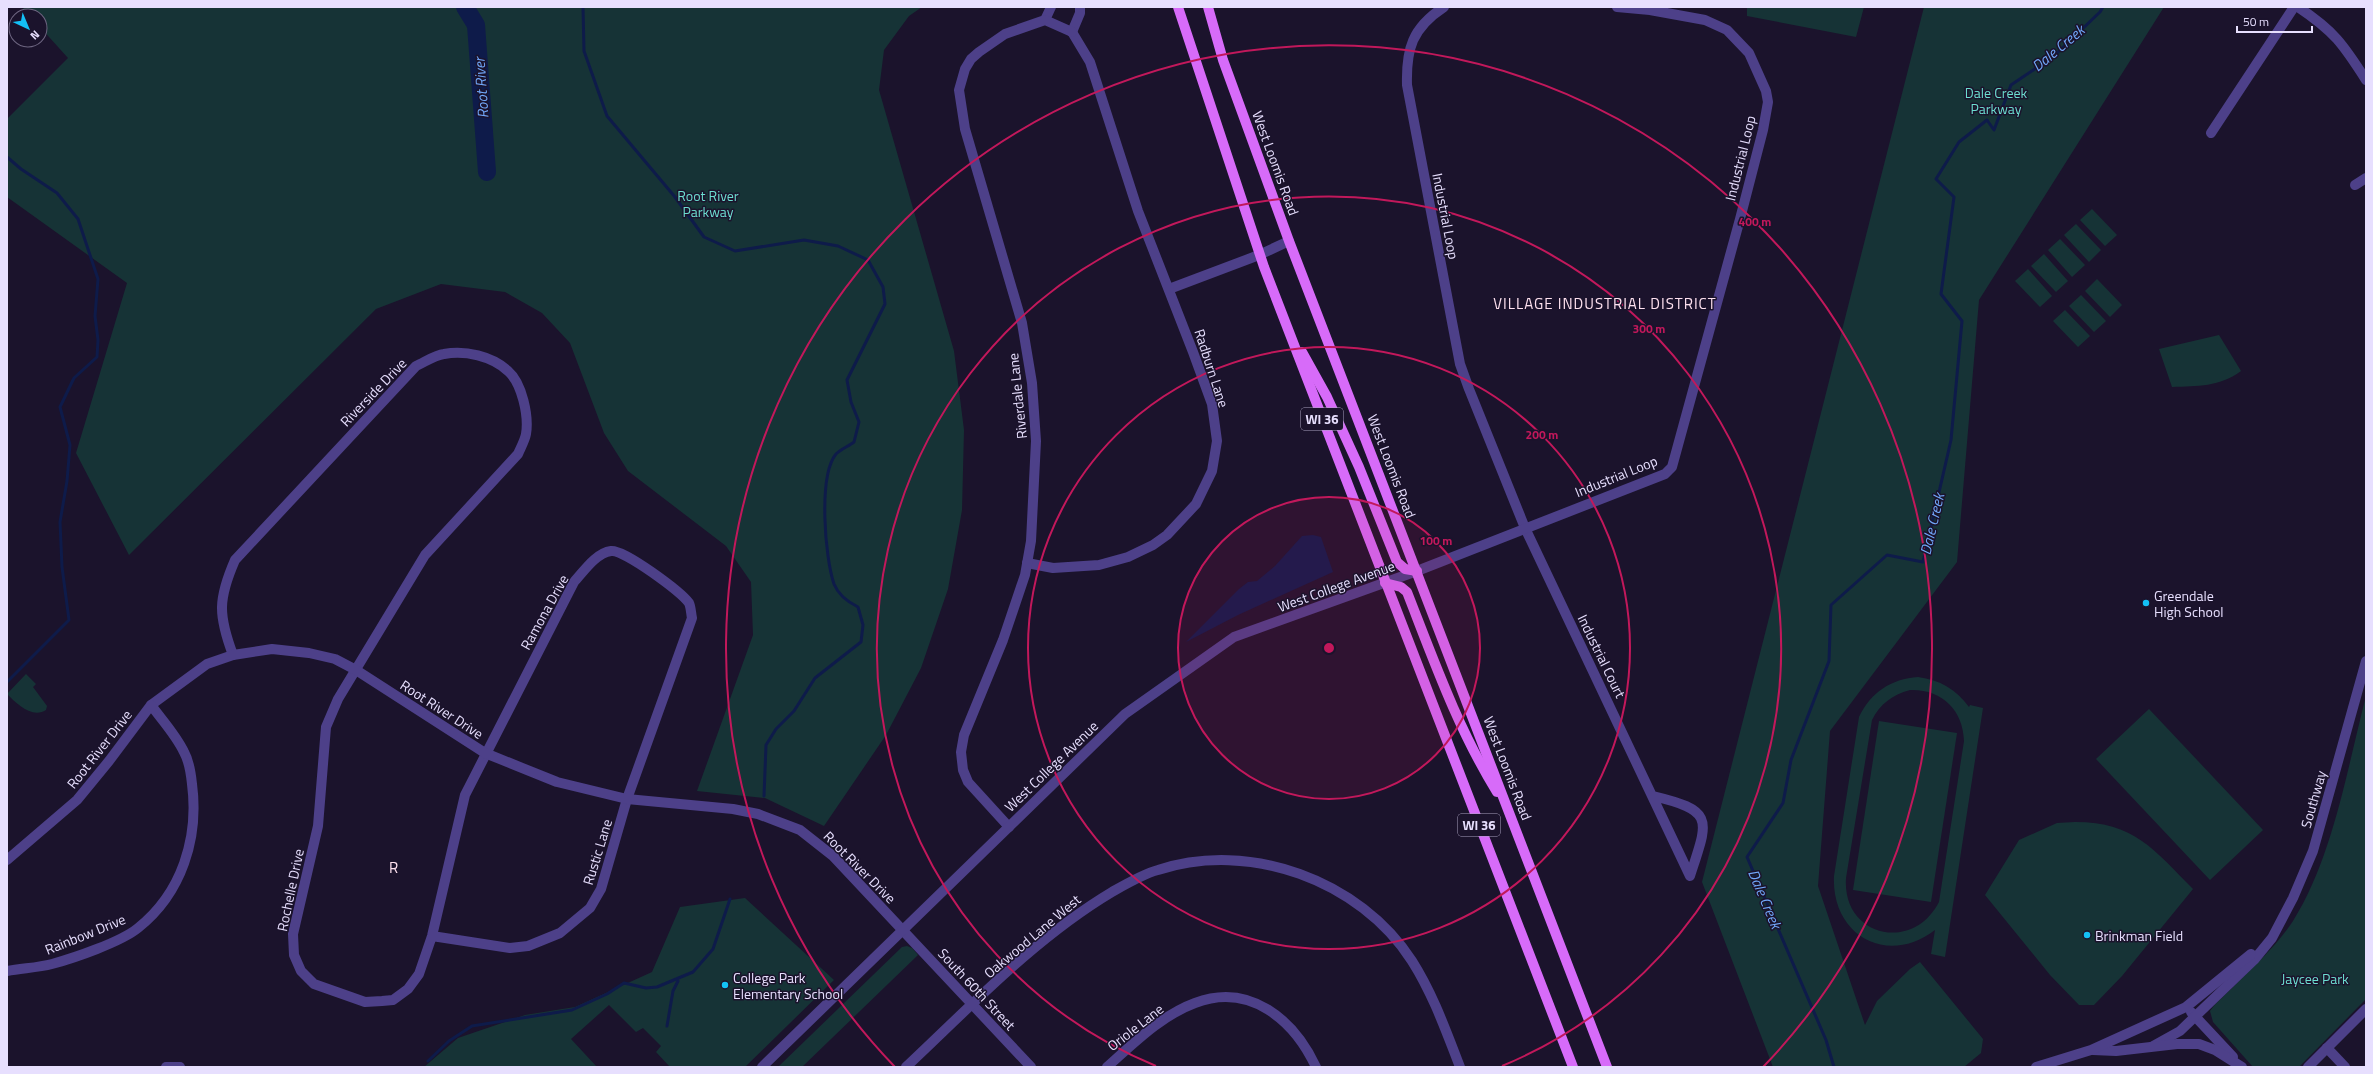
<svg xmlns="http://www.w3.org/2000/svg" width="2373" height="1074" font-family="'Titillium Web',sans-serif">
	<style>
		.green { fill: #163336; fill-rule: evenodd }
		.water { fill: #0e1b4a }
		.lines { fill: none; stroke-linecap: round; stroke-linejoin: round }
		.stream { stroke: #0e1b4a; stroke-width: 3 }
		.river { stroke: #0e1b4a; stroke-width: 18 }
		.minor { stroke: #4d4089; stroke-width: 10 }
		.major { stroke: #d76bf9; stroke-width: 10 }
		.ring { fill: none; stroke: #c2185b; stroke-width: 2 }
		.poi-dot { fill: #13c0f6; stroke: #1b132c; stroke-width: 1.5 }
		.labels { text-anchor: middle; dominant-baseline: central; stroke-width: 3; stroke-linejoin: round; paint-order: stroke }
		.shield { fill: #1b132c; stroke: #aaa2bf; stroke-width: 1 }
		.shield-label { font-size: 13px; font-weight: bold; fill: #e7dffe }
		.park-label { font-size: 14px; fill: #6cddd0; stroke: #1b132c }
		.street-label { font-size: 14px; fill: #e7dffe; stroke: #1b132c }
		.poi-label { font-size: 14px; fill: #e7dffe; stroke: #1b132c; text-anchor: start }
		.water-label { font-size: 15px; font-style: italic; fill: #71a8fa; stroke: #1b132c }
		.neighbourhood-label { font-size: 15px; letter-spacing: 1px; fill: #fee1ef; stroke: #1b132c }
		.centre { fill: #c2185b; stroke: #1b132c; stroke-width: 2 }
		.ring-label { font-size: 12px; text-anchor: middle; font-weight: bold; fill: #c2185b; stroke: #1b132c; stroke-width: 3; stroke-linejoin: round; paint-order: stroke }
	</style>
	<rect width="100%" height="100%" fill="#1b132c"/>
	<g class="green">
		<polygon points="22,7 922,7 909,16 884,50 879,90 954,351 964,430 962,510 948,589 921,668 886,735 824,826 765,798 697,791 753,635 751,582 726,546 628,471 604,433 570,343 542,313 505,292 441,284 376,309 129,555 76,453 127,283 7,197 7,119 68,58 40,27 40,16 30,16"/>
		<polygon points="1747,7 1864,7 1856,37 1747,16"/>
		<polygon points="1924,7 2164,7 1979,300 1957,562 1830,731 1818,886 1865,1025 1877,1001 1910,969 1920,962 1983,1039 1981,1053 1964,1067 1773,1067 1702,882"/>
		<polygon points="2092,209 2117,235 2105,246 2080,220"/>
		<polygon points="2076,224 2101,250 2089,262 2064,235"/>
		<polygon points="2060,239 2085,265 2072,277 2048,250"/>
		<polygon points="2044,254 2068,281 2056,292 2031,266"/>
		<polygon points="2028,269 2052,296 2040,307 2015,281"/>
		<polygon points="2097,279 2122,305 2110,317 2085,291"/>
		<polygon points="2081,295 2106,321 2094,332 2069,306"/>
		<polygon points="2065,310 2090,336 2078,347 2053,321"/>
		<path d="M2219 335 2241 371C2220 387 2197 386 2172 387L2159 349Z"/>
		<path d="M26 674 36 684 33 687 47 706 46 710C32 719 16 703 7 694Z"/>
		<path d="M1918 677C1940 680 1956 689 1969 707L1970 705 1983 708 1945 957 1931 954 1935 930C1887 967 1831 935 1834 876L1859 717C1871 692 1891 679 1918 677ZM1910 690C1942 689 1963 710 1964 741L1939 902C1913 953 1842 937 1846 878L1872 720C1880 704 1892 695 1910 690Z"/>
		<path d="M2366 696V999L2299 1067H2253L2213 1022 2210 1011C2217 1001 2228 993 2236 984 2256 964 2277 945 2293 921 2333 857 2347 769 2366 696Z"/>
		<polygon points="2149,709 2263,830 2210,880 2096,759"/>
		<polygon points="1879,721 1957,733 1931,902 1853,890"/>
		<path d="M2075 822C2135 822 2154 850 2193 889L2122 976 2094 1005H2079L2050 975 1985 895 2019 840 2057 823Z"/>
		<polygon points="745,898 834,980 745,1067 670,1067 656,1052 661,1046 643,1028 636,1032 609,1005 571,1039 597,1067 424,1067 458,1038 525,1015 575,1007 652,972 680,907"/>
		<polygon points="907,946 912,948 918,955 802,1067 778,1067 902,947"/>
	</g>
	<polygon class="water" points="1313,535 1321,537 1333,572 1238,615 1186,642 1239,589 1248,582 1257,581 1275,566 1302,536"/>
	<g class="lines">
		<g class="stream">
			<path d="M583 7 584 51 607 116 675 197 704 237 735 251 804 240 838 246 868 260 883 287 885 304 847 380 851 402 859 422 854 442C849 446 841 449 836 454 818 476 825 558 834 584 838 594 848 602 858 607L863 625 861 642 815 678 794 711 776 729 766 745 764 796"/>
			<polyline points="7,157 21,169 57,193 78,219 98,279 95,316 98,340 97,357 74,378 60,407 70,445 67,481 60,522 62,567 69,620 7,682"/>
			<polyline points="667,1026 673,991 678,981"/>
			<polyline points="428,1061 449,1041 472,1026 572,1010 607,994 624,983 646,988 657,987 693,972 713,949 730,899"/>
			<polyline points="1834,1067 1826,1040 1747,857 1783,803 1791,760 1829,661 1831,605 1887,555 1923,562 1951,440 1962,321 1941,294 1954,197 1936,179 1959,142 1987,120 1994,130 2011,85 2054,56 2100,12 2103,7"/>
		</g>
		<polyline class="river" points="465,7 476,25 487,172"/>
		<g class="minor">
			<path d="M1444 7C1412 28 1406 49 1407 85L1460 364 1469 389 1525 528 1690 876C1708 820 1716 811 1653 796"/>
			<path d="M2298 7C2334 31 2343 44 2366 80"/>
			<polyline points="1045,20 1051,7"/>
			<polyline points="1072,32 1080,13 1080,7"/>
			<polyline points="2211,133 2294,7"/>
			<polyline points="2355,185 2366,178"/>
			<polyline points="1169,289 1259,255 1289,241"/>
			<polyline points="1027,563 1053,568 1099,565 1128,557 1153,545 1167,535 1196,504 1212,471 1217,441 1212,404 1193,352 1138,211 1090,62 1072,32"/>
			<path d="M233 655C218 615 218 599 235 560L416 366C425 362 435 355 444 354 465 350 492 356 508 371 522 383 529 416 526 434 525 440 521 447 518 454L425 555 338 699 326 727 318 826 293 934 294 955 301 971 314 984 365 1002 382 1001 393 1000 408 989 419 974 432 936 465 795 574 582C584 571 596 553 611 551 624 549 681 592 689 603 691 607 691 614 692 618L627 799 601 889 590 908 560 933 528 946 510 948 432 936"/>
			<polyline points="1009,827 968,782 963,770 961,752 964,735 1003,640 1025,575 1031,541 1036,441 1032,383 1022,323 965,129 959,90 965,69 971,59 979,52 1005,34 1045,20 1072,32"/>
			<polyline points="7,860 77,800 109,761 151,705 207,664 233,655 272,649 309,653 335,659 356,670 485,753 557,782 627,799 733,809 758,814 800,830 833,856 1031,1067"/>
			<path d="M7 971C22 968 37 968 52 964 74 958 121 942 138 928 182 893 199 838 192 784 191 774 189 761 184 752 176 735 162 720 151 705"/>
			<polyline points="2191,1012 2233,1057"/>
			<polyline points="2153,1046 2180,1031 2254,960 2272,938 2293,898 2313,851 2366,661"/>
			<polyline points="2327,1048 2345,1067"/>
			<polyline points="2093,1050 2116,1051 2177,1044 2199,1044 2215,1050 2242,1067"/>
			<polyline points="166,1067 180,1067"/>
			<polyline points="762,1067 1125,714 1234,637 1417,571 1665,474 1672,467 1740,219 1763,130 1768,102 1766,91 1749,53 1727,30 1705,20 1650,10 1617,7"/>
			<path d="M906 1067C971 1006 1035 938 1112 892 1126 884 1143 874 1158 870 1249 840 1360 880 1412 961 1433 994 1446 1031 1460 1067"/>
			<path d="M1107 1067C1134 1043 1162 1015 1195 1003 1250 982 1294 1020 1316 1067"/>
			<polyline points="2036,1067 2091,1050 2186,1007 2251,954"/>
			<polyline points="2308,1067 2366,1009"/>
		</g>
		<g class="major">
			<polyline points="1178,7 1264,267 1573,1067"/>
			<polyline points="1208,7 1223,60 1289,241 1607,1067"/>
			<polyline points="1302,352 1327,397 1359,467 1397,562 1405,569 1417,571"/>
			<path d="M1385 583 1401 587 1407 592C1434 661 1458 729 1497 792"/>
		</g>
	</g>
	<circle cx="1329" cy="648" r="151" fill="#c2185b" fill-opacity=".12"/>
	<g class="ring">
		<circle cx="1329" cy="648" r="151"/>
		<circle cx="1329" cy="648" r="301"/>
		<path d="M1156 1066A452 452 0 1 1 1502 1066"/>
		<path d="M895 1067A603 603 0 1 1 1763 1067"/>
	</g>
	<g class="poi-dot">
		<circle cx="2146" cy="603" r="4"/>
		<circle cx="2087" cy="935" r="4"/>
		<circle cx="725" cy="985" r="4"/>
	</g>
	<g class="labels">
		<g class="shield">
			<rect x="1301" y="408" width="42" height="22" rx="3"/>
			<rect x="1458" y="814" width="42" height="22" rx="3"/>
		</g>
		<g class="shield-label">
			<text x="1322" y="419">WI 36</text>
			<text x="1479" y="825">WI 36</text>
		</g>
		<g class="park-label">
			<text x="1996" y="92">Dale Creek<tspan x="1996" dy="16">Parkway</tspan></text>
			<text x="708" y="195">Root River<tspan x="708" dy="16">Parkway</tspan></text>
			<text x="2315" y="978">Jaycee Park</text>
		</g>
		<g class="street-label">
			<text transform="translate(1740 158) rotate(-76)">Industrial Loop</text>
			<text transform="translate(1276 163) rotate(70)">West Loomis Road</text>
			<text transform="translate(1446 216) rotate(79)">Industrial Loop</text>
			<text transform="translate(1212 368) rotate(72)">Radburn Lane</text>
			<text transform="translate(373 392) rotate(-46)">Riverside Drive</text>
			<text transform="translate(1017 396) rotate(-96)">Riverdale Lane</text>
			<text transform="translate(1392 466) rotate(69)">West Loomis Road</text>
			<text transform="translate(1616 476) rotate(-22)">Industrial Loop</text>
			<text transform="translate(1336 586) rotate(-20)">West College Avenue</text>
			<text transform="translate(544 612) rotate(-61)">Ramona Drive</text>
			<text transform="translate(1602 656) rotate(64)">Industrial Court</text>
			<text transform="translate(442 709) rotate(33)">Root River Drive</text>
			<text transform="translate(99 749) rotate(-52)">Root River Drive</text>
			<text transform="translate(1051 766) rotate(-44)">West College Avenue</text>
			<text transform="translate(1508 768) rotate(69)">West Loomis Road</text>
			<text transform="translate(2313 799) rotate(-74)">Southway</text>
			<text transform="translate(597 852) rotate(-73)">Rustic Lane</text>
			<text transform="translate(860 867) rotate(45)">Root River Drive</text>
			<text transform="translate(290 890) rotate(-78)">Rochelle Drive</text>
			<text transform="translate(85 934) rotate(-22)">Rainbow Drive</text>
			<text transform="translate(1032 936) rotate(-40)">Oakwood Lane West</text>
			<text transform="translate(977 989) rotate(47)">South 60th Street</text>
			<text transform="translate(1135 1027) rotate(-38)">Oriole Lane</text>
		</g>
		<g class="poi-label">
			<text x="2154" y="595">Greendale<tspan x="2154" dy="16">High School</tspan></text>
			<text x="2095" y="935">Brinkman Field</text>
			<text x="733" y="977">College Park<tspan x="733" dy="16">Elementary School</tspan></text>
		</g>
		<g class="water-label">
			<text transform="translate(2058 48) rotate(-40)">Dale Creek</text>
			<text transform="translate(481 88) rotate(-94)">Root River</text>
			<text transform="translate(1932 524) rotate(-77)">Dale Creek</text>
			<text transform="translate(1765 899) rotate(67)">Dale Creek</text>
		</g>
		<g class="neighbourhood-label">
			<text x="1605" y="303">VILLAGE INDUSTRIAL DISTRICT</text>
			<text x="394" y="867">R</text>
		</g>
	</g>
	<circle cx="1329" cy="648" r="6" class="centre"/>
	<g class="ring-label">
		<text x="1755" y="226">400 m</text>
		<text x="1649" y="333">300 m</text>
		<text x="1542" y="439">200 m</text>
		<text x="1436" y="545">100 m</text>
	</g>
	<rect width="2373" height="1074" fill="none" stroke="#e7dffe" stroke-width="16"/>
	<g transform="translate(28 28) rotate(136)"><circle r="19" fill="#1b132c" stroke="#6d6580"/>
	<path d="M0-3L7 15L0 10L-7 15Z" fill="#13c0f6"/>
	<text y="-6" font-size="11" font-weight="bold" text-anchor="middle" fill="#e7dffe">N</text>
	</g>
	<path d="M2237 26v6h75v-6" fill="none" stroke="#e7dffe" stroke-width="2"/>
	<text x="2243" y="26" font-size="12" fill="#e7dffe" stroke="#1b132c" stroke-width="3" paint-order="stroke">50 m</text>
</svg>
